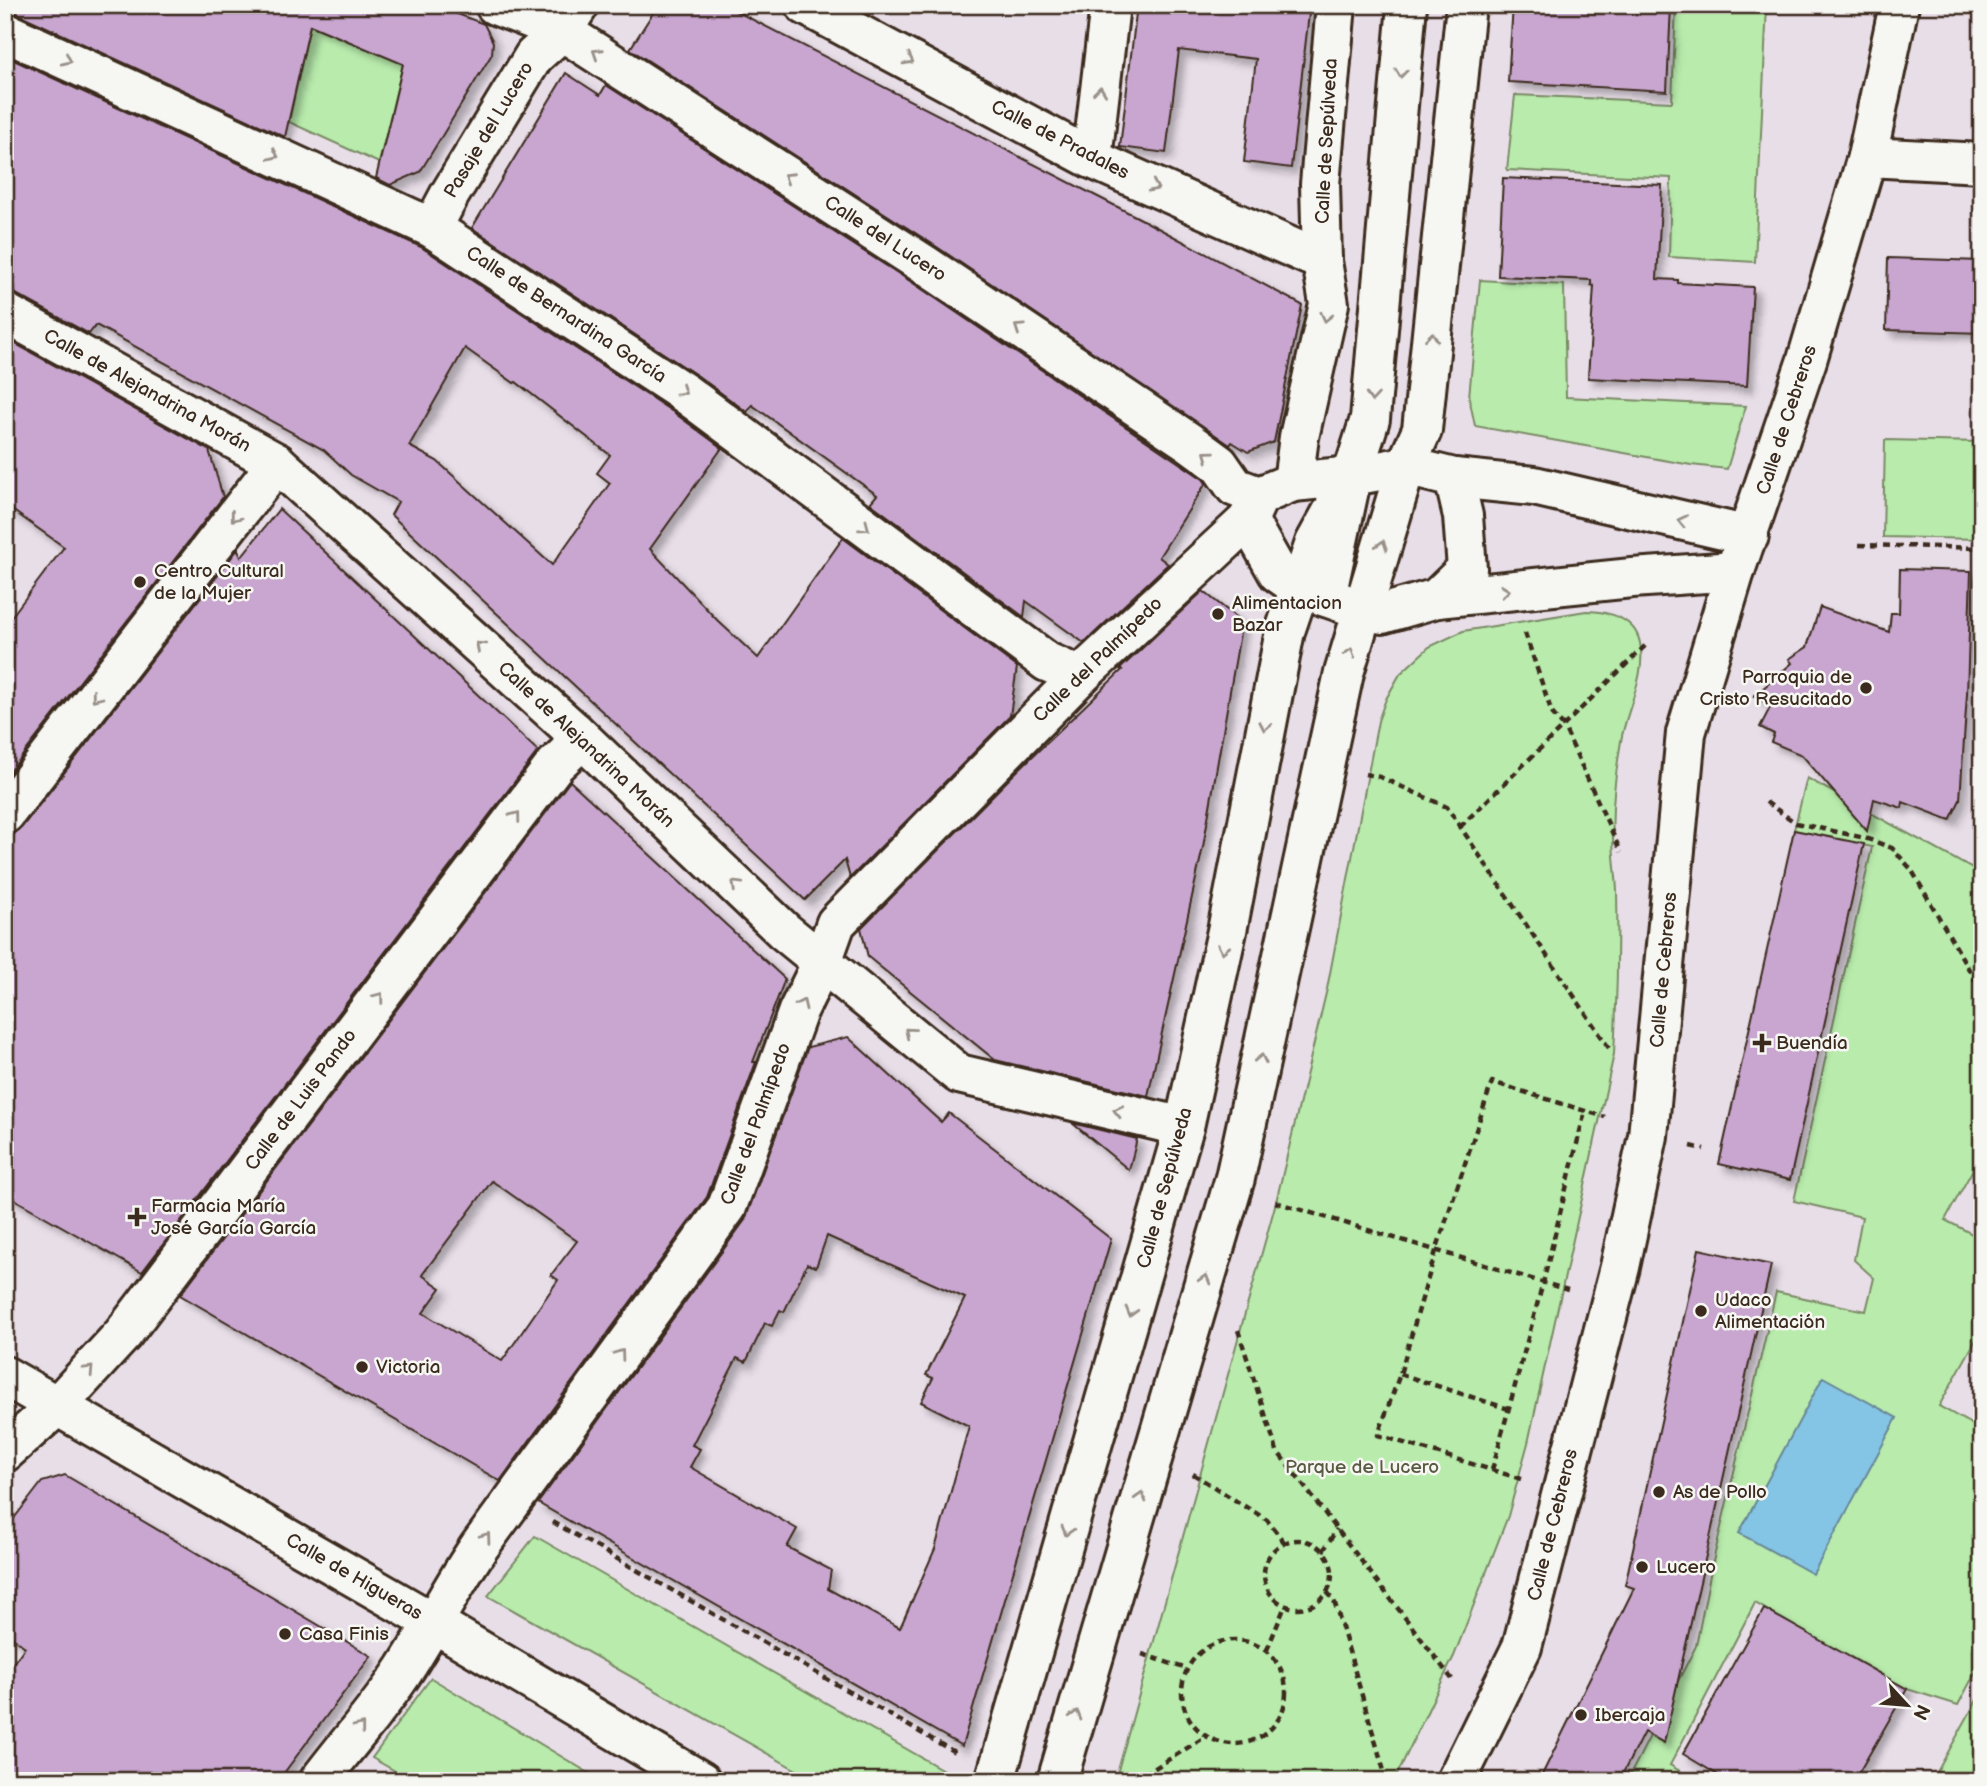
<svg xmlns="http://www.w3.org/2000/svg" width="1987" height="1786" font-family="'Balsamiq Sans',sans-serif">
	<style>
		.green { fill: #b8ebac; stroke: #7a8a65; stroke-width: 2 }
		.water { fill: #84c4e4; stroke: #678695; stroke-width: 2 }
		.building { fill: #c8a6d0; stroke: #3b2a1e; stroke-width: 2; fill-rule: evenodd; filter: url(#shadow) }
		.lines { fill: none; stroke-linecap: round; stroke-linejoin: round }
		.street-casing { stroke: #3b2a1e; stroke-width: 44 }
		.secondary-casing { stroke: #3b2a1e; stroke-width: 44 }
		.path { stroke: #3b2a1e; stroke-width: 4.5; stroke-dasharray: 7 5; stroke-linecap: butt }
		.street { stroke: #f6f6f2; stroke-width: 38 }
		.secondary { stroke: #f6f6f2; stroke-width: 38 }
		.oneway { stroke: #989088 }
		.poi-dot { fill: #3b2a1e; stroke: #f6f6f2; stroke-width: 2.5 }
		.labels { text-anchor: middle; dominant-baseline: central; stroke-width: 5; stroke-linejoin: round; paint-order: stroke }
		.street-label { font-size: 19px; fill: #3b2a1e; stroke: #f6f6f2 }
		.poi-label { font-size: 19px; fill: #3b2a1e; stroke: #f6f6f2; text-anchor: start }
		.park-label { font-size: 19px; fill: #5a5a42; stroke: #f6f6f2 }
	</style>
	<defs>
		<filter id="shadow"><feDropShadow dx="6" dy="6" stdDeviation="3.5" flood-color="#0004"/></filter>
	</defs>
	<rect width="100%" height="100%" fill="#e8dee8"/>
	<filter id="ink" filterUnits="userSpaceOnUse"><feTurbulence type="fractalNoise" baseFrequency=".0143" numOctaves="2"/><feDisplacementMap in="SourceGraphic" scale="14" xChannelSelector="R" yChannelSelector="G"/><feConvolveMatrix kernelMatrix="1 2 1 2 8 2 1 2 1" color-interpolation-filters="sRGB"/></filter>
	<g filter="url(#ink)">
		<g class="green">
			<polygon points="1676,5 1767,5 1755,262 1669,257 1671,178 1507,170 1515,95 1672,102"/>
			<polygon points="310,25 403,64 379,163 289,122"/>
			<polygon points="1480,280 1564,285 1566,397 1746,406 1727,469 1691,465 1475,426 1469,397"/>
			<polygon points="1885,440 1982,442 1981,539 1883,537"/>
			<path d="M1586 611C1608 611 1635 618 1640 643 1647 675 1626 710 1621 741 1616 772 1611 805 1613 837 1613 854 1616 872 1617 890 1618 945 1617 999 1614 1054L1528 1443 1508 1516 1454 1656 1394 1781H1115L1276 1202 1327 989 1378 721 1386 699 1400 674 1429 647 1463 631Z"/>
			<polygon points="1807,778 1982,874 1982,1153 1945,1220 1982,1239 1982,1329 1939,1406 1982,1430 1982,1660 1958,1705 1907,1689 1851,1657 1833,1688 1820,1641 1755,1603 1670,1765 1697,1781 1627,1781 1696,1646 1711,1570 1776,1292 1866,1311 1874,1278 1854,1260 1862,1217 1794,1201 1872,847 1794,830"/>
			<polygon points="535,1536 950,1774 948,1781 816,1781 488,1596"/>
			<polygon points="431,1678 602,1781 413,1781 372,1758"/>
			<polygon points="1982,1691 1982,1781 1932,1781"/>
		</g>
		<polygon class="water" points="1823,1377 1897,1418 1813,1574 1739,1533"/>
		<g class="building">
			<polygon points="5,5 434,5 484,24 493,42 492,54 420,172 390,185 376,178 403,64 310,25 285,137 14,12 5,11"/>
			<polygon points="658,5 724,5 1141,219 1302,305 1274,442 1248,452 1232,442 1230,445 937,247 630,49"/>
			<polygon points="1137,5 1310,5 1291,168 1244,162 1256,59 1179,50 1166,153 1120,147"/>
			<polygon points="1513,5 1671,5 1667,91 1508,82"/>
			<path d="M5 56 421 247 673 412 722 448 650 549 718 621 758 658 843 538 1017 667 1010 716 850 878 845 860 805 900 391 515 398 502 351 475 324 450 96 325 89 334 16 294 5 291ZM465 348 514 383 516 382 610 455 597 473 610 483 552 565 437 461 409 446Z"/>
			<polygon points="566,73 600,95 606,85 913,283 1203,479 1206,483 1159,557 1168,564 1084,643 1026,601 1024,617 870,503 877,495 752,405 747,412 698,376 472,228"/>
			<polygon points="1503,178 1662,185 1657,279 1678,280 1678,283 1753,287 1747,386 1588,378 1594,286 1591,285 1591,280 1498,276"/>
			<polygon points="1888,258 1982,261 1982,333 1886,330"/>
			<polygon points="5,338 209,450 223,497 5,778 5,625 64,547 5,505"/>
			<polygon points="279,509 538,751 142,1272 5,1194 5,835 14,834 22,827 238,549 241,557"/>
			<polygon points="1900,569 1971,571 1967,694 1960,800 1950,820 1903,802 1902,808 1874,799 1867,831 1802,755 1771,742 1774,734 1760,727 1771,706 1754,696 1792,663 1789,659 1807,647 1820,607 1889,632 1891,613 1899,613"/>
			<polygon points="1203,591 1242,622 1203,847 1148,1096 995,1060 868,957 861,928 1011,777 1122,670 1120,669"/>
			<path d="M570 781 785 979 753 1062H756L707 1197 500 1481 180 1295ZM492 1181 577 1241 551 1275 558 1280 502 1361 423 1313 441 1288 422 1275Z"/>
			<polygon points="1794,830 1864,844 1790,1180 1719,1164"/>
			<path d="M848 1037 941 1122 949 1113 1111 1239 962 1746 538 1503 745 1220 808 1047ZM827 1236 965 1298 926 1375 933 1378 921 1402 969 1426 935 1549 900 1628 828 1589 831 1570 787 1547 797 1529 690 1467 700 1449 692 1445 737 1358 746 1362 765 1323 772 1326 780 1310 784 1312 807 1264 816 1267Z"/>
			<polygon points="1072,1123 1137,1139 1129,1170"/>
			<polygon points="1699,1249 1771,1265 1664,1743 1644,1732 1619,1781 1539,1781 1634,1588 1625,1585"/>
			<polygon points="65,1475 371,1656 278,1781 5,1781 5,1674 25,1647 5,1632 5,1530 42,1482"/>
			<polygon points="1764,1609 1907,1689 1854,1781 1728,1781 1683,1754"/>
		</g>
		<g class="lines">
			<g class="street-casing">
				<g id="street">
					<polyline points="495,5 562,31 925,265 1189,442 1219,464 1235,487 1259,496"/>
					<polyline points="805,5 1092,159 1322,261"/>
					<polyline points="5,32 432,228 686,394 1047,662 1080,676"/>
					<polyline points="1867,157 1982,163"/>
					<polyline points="1092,159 1110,5"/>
					<polyline points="432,228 450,194 534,56 562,31 579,5"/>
					<polyline points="5,313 277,463 574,731 784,931 959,1074 1184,1127"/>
					<polyline points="1454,478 1534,486 1749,536"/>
					<polyline points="1293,482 1299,437 1329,304 1322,261 1320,184 1336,5"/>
					<polyline points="1437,598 1632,578 1735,571"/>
					<polyline points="5,814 277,463"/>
					<polyline points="5,1452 57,1406 123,1334 555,765 571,750 574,731"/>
					<path d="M319 1781C346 1745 376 1712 401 1675 429 1633 451 1588 479 1547L727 1207 798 1011 822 962 836 923 1080 676 1248 520"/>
					<polyline points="1456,1781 1522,1647 1620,1267 1648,1136 1686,733 1735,571 1807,360 1867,157 1899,5"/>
				</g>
			</g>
			<g class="secondary-casing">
				<g id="secondary">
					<polygon points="1406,466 1454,478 1463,516 1467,569 1437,598 1382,614 1363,610 1298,587 1278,573 1248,520 1259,496 1293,482 1352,476"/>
					<polyline points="1326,597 1352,476 1370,419 1407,5"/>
					<polyline points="5,1376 434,1623 701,1781"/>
					<polyline points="995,1781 1184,1127 1227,931 1285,631 1315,543 1352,476"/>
					<polyline points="1057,1781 1235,1178 1344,673 1406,466 1422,430 1466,5"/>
				</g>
			</g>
			<g class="path">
				<polyline points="1859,545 1982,548"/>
				<polyline points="1525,633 1552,713 1564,727 1621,852"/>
				<polyline points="1365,774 1380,777 1447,807 1611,1051"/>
				<polyline points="1766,802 1796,823 1865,838 1892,848 1911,869 1982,992"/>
				<polyline points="1460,827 1648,643"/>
				<polyline points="1691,1146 1704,1149"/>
				<polyline points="1275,1202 1568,1290"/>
				<polyline points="1238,1330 1277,1451 1452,1679"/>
				<polyline points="1400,1374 1509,1409"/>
				<polyline points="1492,1470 1543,1283 1585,1111"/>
				<polyline points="1193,1474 1267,1520 1284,1542"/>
				<polyline points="1521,1479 1378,1435 1400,1374 1436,1251 1492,1082 1605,1117"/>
				<polyline points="553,1522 958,1754"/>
				<circle cx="1298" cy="1574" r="34"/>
				<polyline points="1323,1551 1337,1529"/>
				<polyline points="1327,1592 1334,1600 1387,1781"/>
				<circle cx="1234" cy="1692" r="52"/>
				<polyline points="1267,1650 1285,1606"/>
				<polyline points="1142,1654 1187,1669"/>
				<polyline points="1134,1781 1205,1737"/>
			</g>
			<use href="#street" class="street"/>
			<use href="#secondary" class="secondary"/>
		</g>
		<defs><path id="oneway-chevron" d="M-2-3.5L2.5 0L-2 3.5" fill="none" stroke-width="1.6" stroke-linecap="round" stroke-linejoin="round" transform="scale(1.75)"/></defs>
		<g class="oneway">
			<use href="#oneway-chevron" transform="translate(597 53) rotate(-147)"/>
			<use href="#oneway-chevron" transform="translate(67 60) rotate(25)"/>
			<use href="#oneway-chevron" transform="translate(909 60) rotate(28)"/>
			<use href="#oneway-chevron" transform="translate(1401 73) rotate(96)"/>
			<use href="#oneway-chevron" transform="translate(1100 91) rotate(-83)"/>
			<use href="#oneway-chevron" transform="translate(274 155) rotate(25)"/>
			<use href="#oneway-chevron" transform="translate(788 177) rotate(-147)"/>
			<use href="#oneway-chevron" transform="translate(1154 187) rotate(24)"/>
			<use href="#oneway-chevron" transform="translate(1326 317) rotate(103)"/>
			<use href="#oneway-chevron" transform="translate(1019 328) rotate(-146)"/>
			<use href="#oneway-chevron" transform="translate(1432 337) rotate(-84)"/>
			<use href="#oneway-chevron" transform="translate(682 391) rotate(34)"/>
			<use href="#oneway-chevron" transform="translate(1372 397) rotate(95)"/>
			<use href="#oneway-chevron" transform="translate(1208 455) rotate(-144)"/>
			<use href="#oneway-chevron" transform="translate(235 517) rotate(128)"/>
			<use href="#oneway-chevron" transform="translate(1682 521) rotate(-167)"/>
			<use href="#oneway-chevron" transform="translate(865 527) rotate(37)"/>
			<use href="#oneway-chevron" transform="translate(1382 545) rotate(-73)"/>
			<use href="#oneway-chevron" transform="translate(1505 591) rotate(-6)"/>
			<use href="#oneway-chevron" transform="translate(480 646) rotate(-138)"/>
			<use href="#oneway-chevron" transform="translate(1350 653) rotate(-73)"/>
			<use href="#oneway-chevron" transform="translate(96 697) rotate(128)"/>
			<use href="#oneway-chevron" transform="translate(1265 726) rotate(101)"/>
			<use href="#oneway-chevron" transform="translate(516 816) rotate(-53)"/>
			<use href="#oneway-chevron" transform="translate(736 885) rotate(-136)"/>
			<use href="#oneway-chevron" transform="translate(1223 949) rotate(102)"/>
			<use href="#oneway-chevron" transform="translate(379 997) rotate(-53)"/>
			<use href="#oneway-chevron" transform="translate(802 1004) rotate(-65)"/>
			<use href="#oneway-chevron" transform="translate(909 1032) rotate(-140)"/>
			<use href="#oneway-chevron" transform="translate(1261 1059) rotate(-78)"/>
			<use href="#oneway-chevron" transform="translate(1118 1111) rotate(-167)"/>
			<use href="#oneway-chevron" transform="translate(1205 1279) rotate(-74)"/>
			<use href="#oneway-chevron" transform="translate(1131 1312) rotate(106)"/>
			<use href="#oneway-chevron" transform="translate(620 1354) rotate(-54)"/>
			<use href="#oneway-chevron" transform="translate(89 1370) rotate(-47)"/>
			<use href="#oneway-chevron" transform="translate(1141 1497) rotate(-74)"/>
			<use href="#oneway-chevron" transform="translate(1067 1531) rotate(106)"/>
			<use href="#oneway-chevron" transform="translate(486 1537) rotate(-54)"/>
			<use href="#oneway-chevron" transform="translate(1076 1715) rotate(-74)"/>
			<use href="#oneway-chevron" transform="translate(360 1727) rotate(-52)"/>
		</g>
	</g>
	<g class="poi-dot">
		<circle cx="140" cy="582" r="7"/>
		<circle cx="1218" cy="614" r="7"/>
		<circle cx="1866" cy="688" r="7"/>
		<path d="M1758.5 1032.5h7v7h7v7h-7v7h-7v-7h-7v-7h7z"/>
		<path d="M133.5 1206.5h7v7h7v7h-7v7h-7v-7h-7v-7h7z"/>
		<circle cx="1701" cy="1311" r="7"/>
		<circle cx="362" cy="1367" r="7"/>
		<circle cx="1659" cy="1492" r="7"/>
		<circle cx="1642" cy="1567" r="7"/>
		<circle cx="285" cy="1634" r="7"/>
		<circle cx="1581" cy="1715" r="7"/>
	</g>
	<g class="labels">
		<g class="street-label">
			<text transform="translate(489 130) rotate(-59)">Pasaje del Lucero</text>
			<text transform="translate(1060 140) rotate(27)">Calle de Pradales</text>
			<text transform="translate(1327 141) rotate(-87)">Calle de Sepúlveda</text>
			<text transform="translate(885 239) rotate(33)">Calle del Lucero</text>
			<text transform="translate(566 315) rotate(33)">Calle de Bernardina García</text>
			<text transform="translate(147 391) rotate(29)">Calle de Alejandrina Morán</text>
			<text transform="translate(1787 420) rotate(-72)">Calle de Cebreros</text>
			<text transform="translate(1098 660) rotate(-44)">Calle del Palmípedo</text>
			<text transform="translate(586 745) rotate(43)">Calle de Alejandrina Morán</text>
			<text transform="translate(1664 970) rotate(-85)">Calle de Cebreros</text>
			<text transform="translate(301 1100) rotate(-53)">Calle de Luis Pando</text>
			<text transform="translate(756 1124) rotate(-70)">Calle del Palmípedo</text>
			<text transform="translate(1165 1188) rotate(-75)">Calle de Sepúlveda</text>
			<text transform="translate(1553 1525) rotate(-76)">Calle de Cebreros</text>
			<text transform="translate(354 1577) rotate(30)">Calle de Higueras</text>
		</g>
		<g class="poi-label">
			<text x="154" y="571">Centro Cultural<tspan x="154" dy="22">de la Mujer</tspan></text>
			<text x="1232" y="603">Alimentacion<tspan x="1232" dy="22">Bazar</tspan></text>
			<text x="1852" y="677" text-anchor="end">Parroquia de<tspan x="1852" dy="22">Cristo Resucitado</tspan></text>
			<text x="1776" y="1043">Buendía</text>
			<text x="151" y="1206">Farmacia María<tspan x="151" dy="22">José García García</tspan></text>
			<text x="1715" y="1300">Udaco<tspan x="1715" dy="22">Alimentación</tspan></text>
			<text x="376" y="1367">Victoria</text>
			<text x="1673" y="1492">As de Pollo</text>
			<text x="1656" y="1567">Lucero</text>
			<text x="299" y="1634">Casa Finis</text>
			<text x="1595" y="1715">Ibercaja</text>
		</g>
		<g class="park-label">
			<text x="1362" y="1467">Parque de Lucero</text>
		</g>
	</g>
	<rect width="1987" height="1786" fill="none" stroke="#f6f6f2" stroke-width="28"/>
	<rect x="14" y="14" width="1959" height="1758" fill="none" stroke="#3b2a1e" stroke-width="2.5" filter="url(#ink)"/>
	<g transform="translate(1907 1705) rotate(116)" stroke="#f6f6f2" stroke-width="5" paint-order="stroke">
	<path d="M0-5L12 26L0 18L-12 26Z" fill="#3b2a1e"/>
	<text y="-10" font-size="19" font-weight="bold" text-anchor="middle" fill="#3b2a1e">N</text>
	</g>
</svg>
